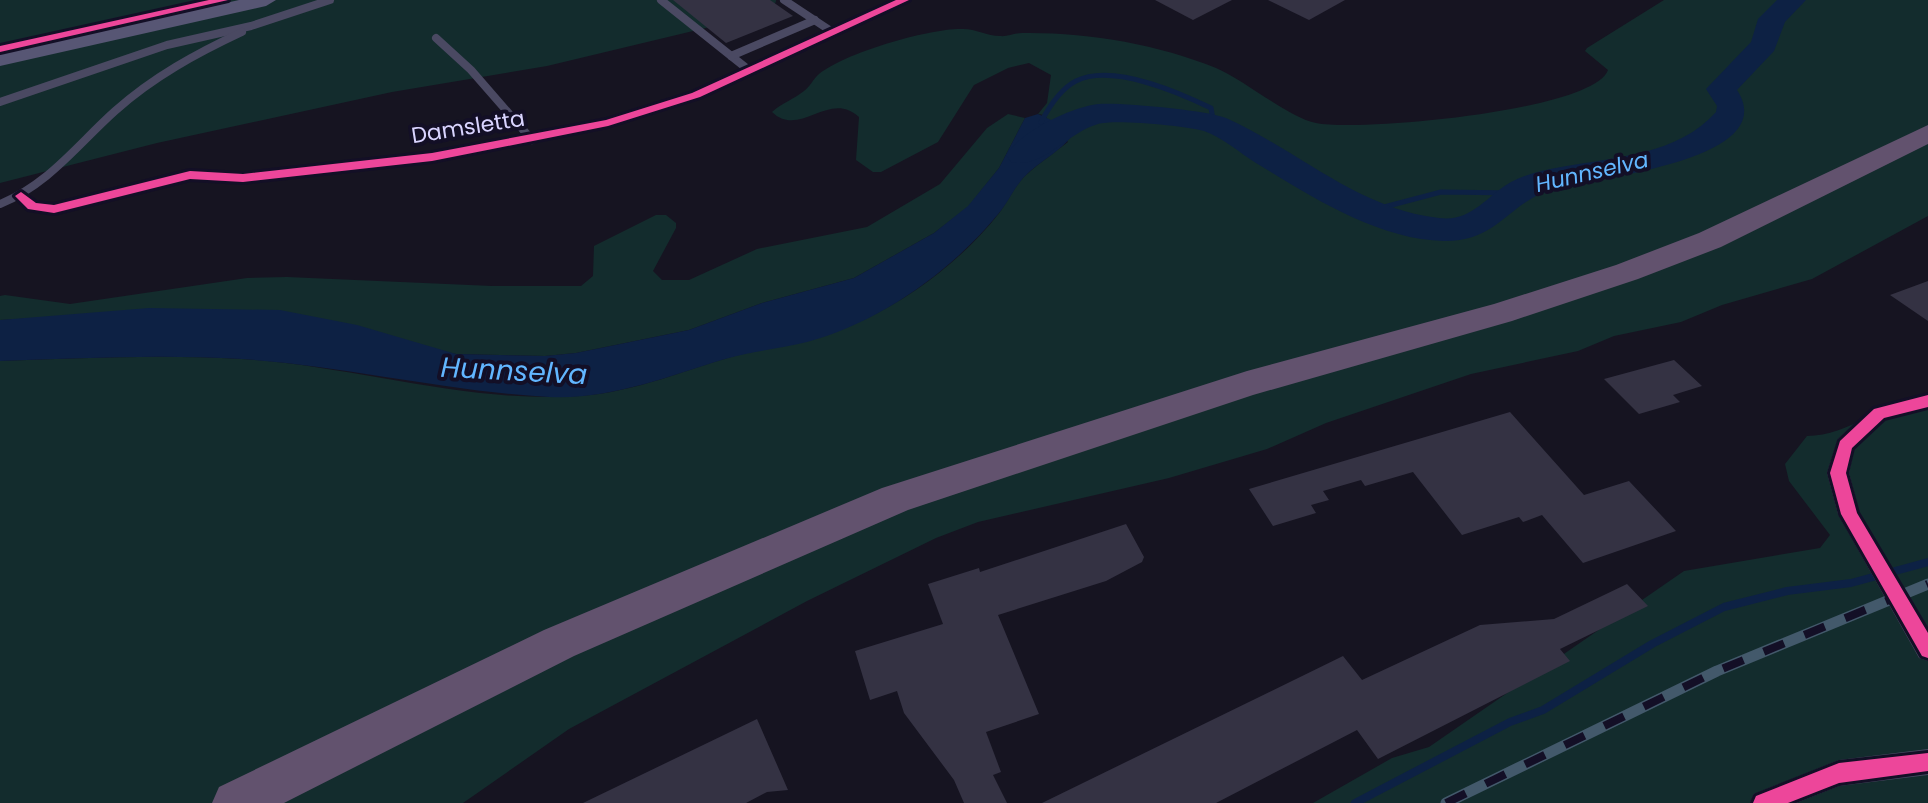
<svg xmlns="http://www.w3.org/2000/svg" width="1928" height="803" font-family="Poppins,sans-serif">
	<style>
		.green { fill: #132c2d }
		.water { fill: #0d2144 }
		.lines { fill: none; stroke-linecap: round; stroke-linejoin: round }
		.stream-far2 { stroke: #0d2144; stroke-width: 5 }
		.stream-far1 { stroke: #0d2144; stroke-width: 6 }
		.stream { stroke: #0d2144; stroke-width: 8 }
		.river { fill: #0d2144; fill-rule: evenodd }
		.building { fill: #343243 }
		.service { stroke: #4a4962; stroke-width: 8 }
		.minor { fill: #4a4962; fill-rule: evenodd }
		.secondary { fill: #575674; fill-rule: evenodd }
		.trunk { fill: #62526e; fill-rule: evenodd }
		.rail-casing { stroke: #43596b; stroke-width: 11 }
		.rail { stroke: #130f26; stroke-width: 8; stroke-dasharray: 22; stroke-linecap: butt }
		.cycleway-casing { stroke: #130f26; stroke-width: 6 }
		.cycleway { fill: #ed469a; fill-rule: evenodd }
		.labels { text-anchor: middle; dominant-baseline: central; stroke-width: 8; stroke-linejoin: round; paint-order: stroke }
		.far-street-label { font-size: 22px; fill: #d9d4ff; stroke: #130f26 }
		.far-water-label { font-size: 22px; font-style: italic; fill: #62b6ff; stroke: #130f26 }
		.water-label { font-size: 28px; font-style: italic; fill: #62b6ff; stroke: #130f26 }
	</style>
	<rect width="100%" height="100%" fill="#161421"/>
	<g class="green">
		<polygon points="0,0 776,0 776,1 772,12 547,66 392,92 157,143 0,183"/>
		<path d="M1664 0H1928V216L1812 279 1722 305 1681 322 1614 336 1578 351 1471 374 1326 423 1267 449 1169 478 978 522 936 538 807 601 569 729 463 803H0V361C80 358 162 354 242 359 354 366 468 404 580 396 636 392 687 369 741 354 780 343 828 337 865 319 915 296 966 256 1000 212 1009 200 1015 185 1026 175 1039 163 1054 153 1068 142L1044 115 1038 114 1047 103 1051 75 1029 63 1008 68 974 85 938 142 881 172H873L856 160 859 117C829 89 800 139 772 112 782 103 794 99 804 91 810 87 813 79 819 74 845 53 929 28 963 29 976 29 987 36 1000 36 1007 37 1015 33 1022 33 1086 32 1157 44 1216 68 1246 81 1289 118 1316 123 1359 132 1594 111 1608 70L1585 51 1587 48Z"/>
		<polygon points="1008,114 1025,118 999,168 968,207 934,233 854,278 762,303 689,330 576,353 545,356 456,354 420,346 75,316 0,320 0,296 5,295 70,304 247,278 287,277 492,286 581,286 593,276 594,246 656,215 666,215 676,223 676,228 653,271 662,280 689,280 757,249 867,227 940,184 987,128"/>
		<path d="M1928 394V803H1313L1392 758 1429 747 1684 571 1820 548 1830 535 1789 481 1785 464 1807 436C1850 436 1882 402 1928 394Z"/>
	</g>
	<path class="water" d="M1038 114 1075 131C1062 153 1035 162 1020 182 1012 192 1007 204 999 213 952 271 879 323 807 342 780 349 752 351 725 359 668 376 611 400 549 397 445 391 345 366 242 359 162 354 80 358 0 361V320L149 308 280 310 357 325 456 354 545 356 576 353 689 330 762 303 854 278 934 233 968 206 999 168 1025 118Z"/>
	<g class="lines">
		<g class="stream-far2">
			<path d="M1041 122C1049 107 1060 89 1076 81 1111 63 1178 92 1211 108L1214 124"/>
			<polyline points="1369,211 1441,192 1516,193"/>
		</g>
		<polyline class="stream-far1" points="1369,211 1376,209"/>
		<polyline class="stream" points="1355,803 1510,722 1543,710 1652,644 1724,607 1787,591 1851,583 1928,562"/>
		<path class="river" d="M1777 0H1806L1785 22 1774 51 1737 90C1784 162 1588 178 1551 190 1508 203 1497 242 1444 241 1378 240 1310 196 1256 163 1240 153 1222 137 1204 131 1186 126 1115 119 1098 124 1068 132 1042 170 1011 162L1006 155C1022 131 1069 108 1098 104 1119 102 1207 110 1226 118 1298 150 1358 209 1439 218 1472 222 1485 197 1511 182 1526 174 1544 170 1561 167 1615 157 1678 155 1716 112L1717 106 1706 89 1751 42 1758 19Z"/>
	</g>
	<g class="building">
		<polygon points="673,0 770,0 793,16 726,43"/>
		<polygon points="1155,0 1232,0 1193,20"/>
		<polygon points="1268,0 1345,0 1309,20"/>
		<polygon points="1928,281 1928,321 1890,295"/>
		<polygon points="1674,360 1702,386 1673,395 1680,402 1639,414 1604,379"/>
		<polygon points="1510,412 1584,495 1629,481 1676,531 1583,563 1542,515 1523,522 1519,517 1462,535 1413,472 1365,486 1361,480 1323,491 1329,500 1311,505 1316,513 1273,526 1249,489"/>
		<polygon points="1126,524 1144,557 1142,562 1106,581 998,615 1039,714 986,732 1001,772 993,775 1007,803 964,803 954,780 904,713 897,691 870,700 855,651 943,624 928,584 979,568 980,572"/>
		<polygon points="1627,584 1648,606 1560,649 1570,661 1378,759 1357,730 1216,803 1042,803 1343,656 1362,680 1480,625 1554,619"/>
		<polygon points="757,719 788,790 767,792 746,803 583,803"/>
	</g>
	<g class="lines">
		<g class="service">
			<polyline points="661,0 750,71"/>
			<polyline points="784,0 834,33"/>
			<polyline points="436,38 471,70 532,140"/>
			<polyline points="731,56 815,20"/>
			<polyline points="0,102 167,45 251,26 330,0"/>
			<path d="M0 204C49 184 77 145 115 111 153 77 197 53 242 32"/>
		</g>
		<g class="minor">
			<polygon points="893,0 911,0 701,98 608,128 432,162 243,183 190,180 54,214 26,210 13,196 21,191 37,201 54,204 190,170 243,173 432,152 605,119 691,92"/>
			<polygon points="1928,393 1928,409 1885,419 1854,449 1849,473 1859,512 1928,628 1928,661 1919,658 1838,514 1827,473 1838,439 1872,408"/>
			<polygon points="1928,749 1928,775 1839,786 1796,803 1750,803 1754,794 1839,760"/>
		</g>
		<polygon class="secondary" points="239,0 276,0 266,6 0,66 0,54"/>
		<polygon class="trunk" points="1928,125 1928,144 1721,247 1638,279 1512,321 1253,395 908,510 574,656 284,803 212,803 219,787 544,630 882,488 1247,371 1494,304 1616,265 1699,233"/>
		<g class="rail-casing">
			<polyline id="rail" points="1446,803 1717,671 1928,584"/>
		</g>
		<use href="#rail" class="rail"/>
		<g class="cycleway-casing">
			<g id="cycleway">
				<polygon points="209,0 228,0 0,52 0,46"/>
				<polygon points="896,0 909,0 700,97 608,126 432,161 243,182 190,179 54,213 28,209 15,196 21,192 36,203 54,205 190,171 243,174 432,153 606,120 692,93"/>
				<polygon points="1928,395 1928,407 1884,418 1852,448 1846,473 1857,513 1928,633 1928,658 1922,656 1841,514 1830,473 1840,441 1874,409"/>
				<polygon points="1928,753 1928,771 1839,783 1788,803 1753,803 1756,796 1839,763"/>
			</g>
		</g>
		<use href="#cycleway" class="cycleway"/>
	</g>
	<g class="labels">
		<g class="far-street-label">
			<text transform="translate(468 127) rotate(-9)">Damsletta</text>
		</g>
		<g class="far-water-label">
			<text transform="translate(1592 172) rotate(-13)">Hunnselva</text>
		</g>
		<g class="water-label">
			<text transform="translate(514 371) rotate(3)">Hunnselva</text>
		</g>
	</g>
</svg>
